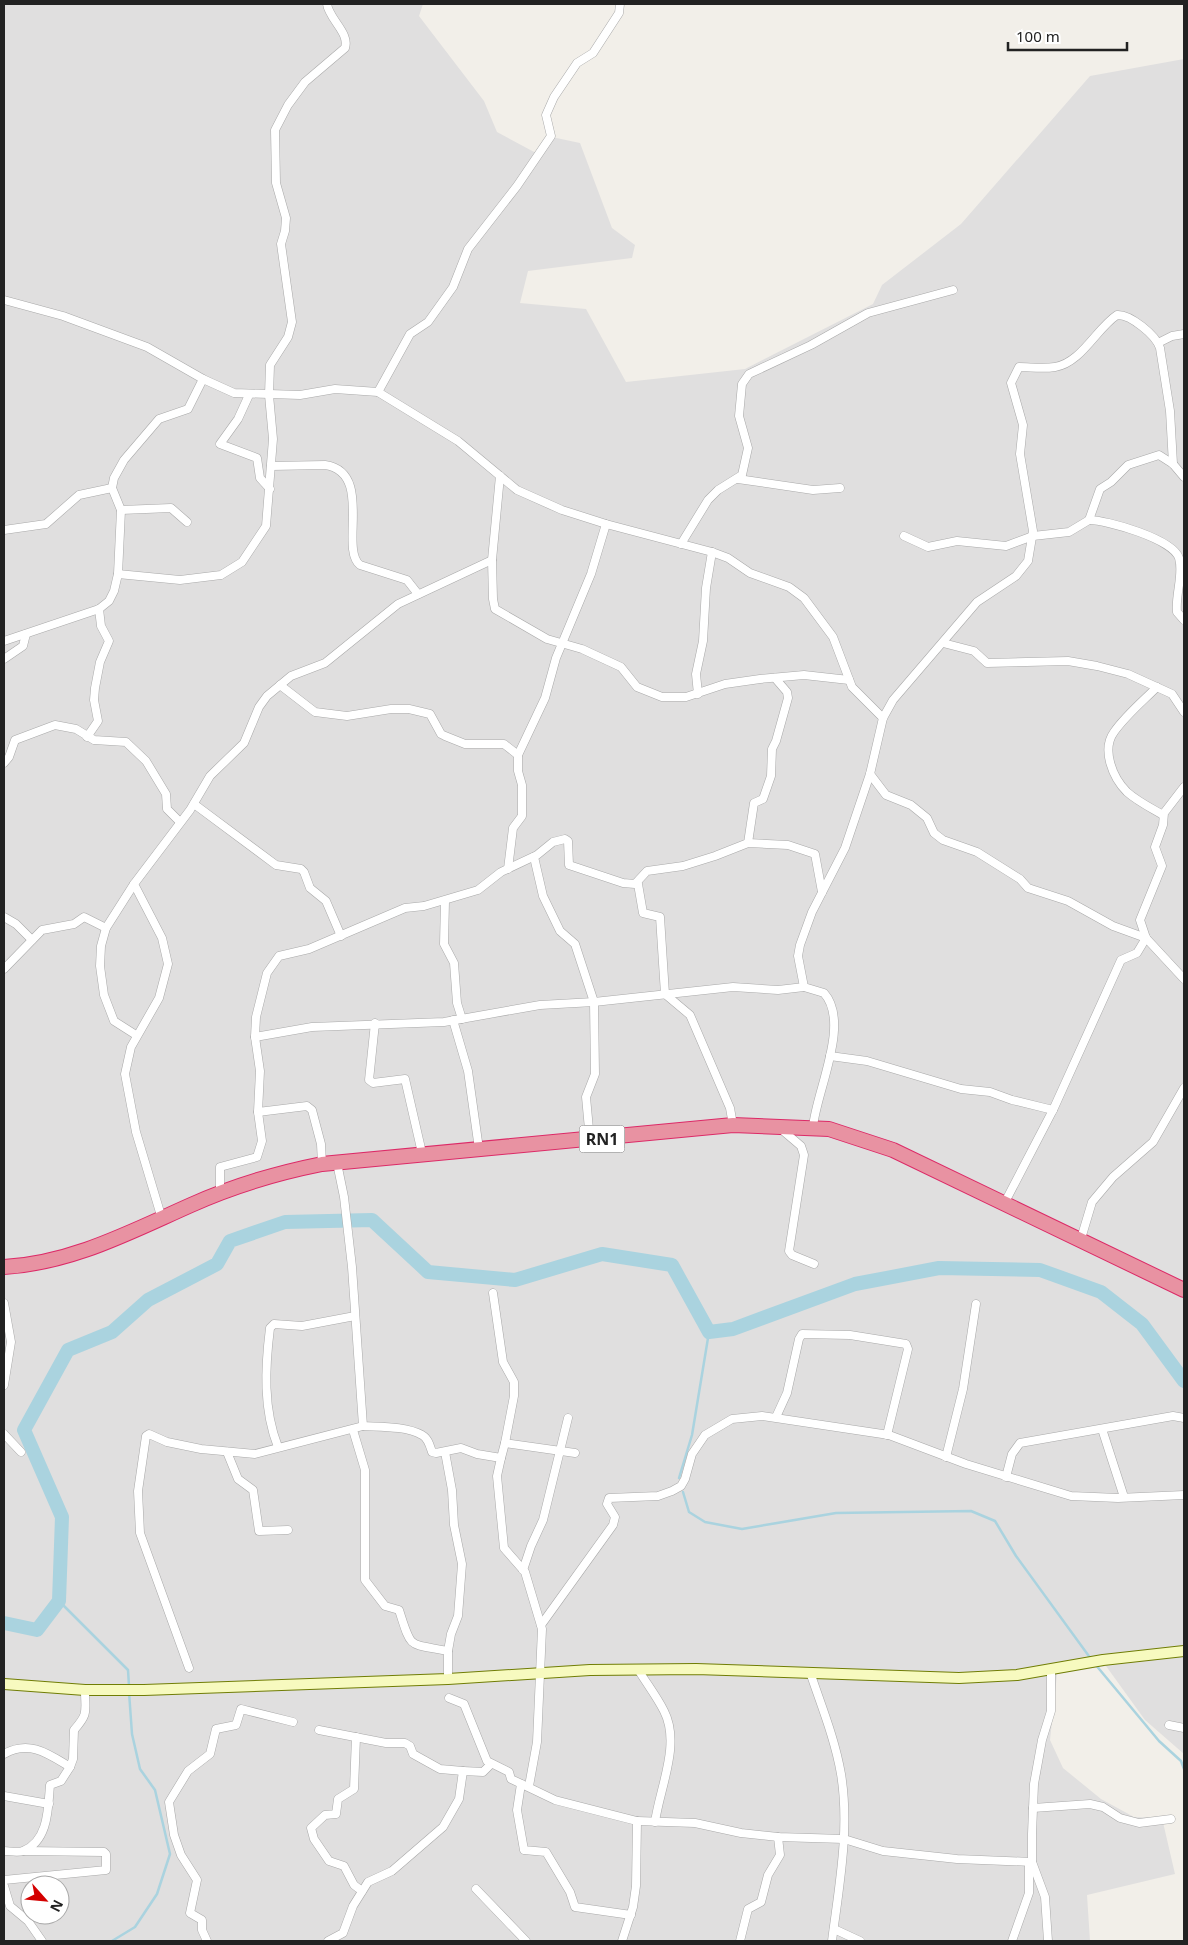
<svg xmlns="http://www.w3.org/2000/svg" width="1188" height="1945" font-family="'Noto Sans',sans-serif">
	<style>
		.residential { fill: #e0dfdf; fill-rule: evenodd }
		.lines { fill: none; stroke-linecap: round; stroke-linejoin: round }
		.stream { stroke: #aad3df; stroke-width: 2.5 }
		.river { stroke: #aad3df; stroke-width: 14 }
		.street-casing { stroke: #a9a9a9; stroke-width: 9 }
		.secondary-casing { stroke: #707d05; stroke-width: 12 }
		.highway-casing { stroke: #dc2a67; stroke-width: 16 }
		.street { stroke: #fff; stroke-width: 8 }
		.secondary { stroke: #f7fabf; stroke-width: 10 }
		.highway { stroke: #e892a2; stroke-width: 14 }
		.labels { text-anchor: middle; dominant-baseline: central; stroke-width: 4; stroke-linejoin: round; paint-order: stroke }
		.shield { fill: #fff; stroke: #646464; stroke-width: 1 }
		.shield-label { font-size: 16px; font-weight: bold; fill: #222 }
	</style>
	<rect width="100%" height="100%" fill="#f2efe9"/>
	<path class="residential" d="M4 4H423L419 16 484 101 497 132 536 153 547 136 580 143 612 228 635 245 632 258 528 271 520 303 586 309 626 382 745 369 873 304 882 285 961 224 1090 76 1184 59V1754L1145 1720 1106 1666 1057 1674 1050 1740 1063 1768 1101 1799 1134 1817 1162 1818 1175 1874 1087 1895 1090 1941H4ZM30 1885H60V1915H30Z"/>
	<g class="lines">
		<g class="stream">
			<polyline points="679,1478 692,1435 709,1332"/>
			<polyline points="683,1492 689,1512 705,1522 742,1529 836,1513 971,1511 995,1521 1016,1556 1091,1659"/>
			<polyline points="59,1601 128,1670 129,1686"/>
			<polyline points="1095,1664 1159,1741 1181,1761 1184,1769"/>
			<polyline points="112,1941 135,1927 157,1894 170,1854 155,1790 140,1769 132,1734 129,1692"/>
		</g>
		<polyline class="river" points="4,1623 37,1630 59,1601 62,1517 24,1430 68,1350 112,1332 148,1300 217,1264 230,1241 285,1222 372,1220 428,1272 515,1280 602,1254 672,1265 709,1332 733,1329 855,1284 939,1268 1040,1270 1101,1292 1142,1324 1184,1381"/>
		<g class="street-casing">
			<g id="street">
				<polyline points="4,300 63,316 147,347 203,379 234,393 300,395 335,389 378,392 458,441 517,490 562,510 606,524 712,552 728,558 750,573 789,587 804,598 833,637 852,687 883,718"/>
				<polyline points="1158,343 1172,336 1184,334"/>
				<polyline points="378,392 410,334 428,322 453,287 468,249 517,186 551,136 546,115 554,97 577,63 593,53 619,13 620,4"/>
				<polyline points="249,395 238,419 220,444 257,458 260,478 270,489"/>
				<path d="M271 466 325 465C374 472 339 549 360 565L407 580 418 594"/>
				<polyline points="738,479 813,490 840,488"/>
				<polyline points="121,510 171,508 187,522"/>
				<path d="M1089 520C1107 520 1173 539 1179 558 1184 574 1175 595 1177 612L1184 620"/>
				<polyline points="4,530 46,524 79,495 112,488"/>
				<polyline points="904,536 928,547 957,541 1006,546 1033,536 1069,532 1089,520 1100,489 1111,482 1128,465 1159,455 1173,464 1184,477"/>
				<polyline points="681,544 708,500 718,490 742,475 748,448 739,416 742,384 749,374 811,345 868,313 953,290"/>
				<polyline points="492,560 493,599 495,609 547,639 582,649 621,667 637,687 662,697 686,697 725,684 760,679 804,675 849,680"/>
				<path d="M118 574 180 580 221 575 242 562 266 526 273 439 269 395 270 365 288 337 292 322 281 244 285 231 286 218 276 183 275 130 288 105 305 82 345 48C350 33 329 19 327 4"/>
				<polyline points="4,641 99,609 109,601 114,591 118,574 121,510 112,488 114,478 124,460 159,419 188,409 203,379"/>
				<polyline points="943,643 974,651 987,663 1068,661 1097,666 1128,674 1172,694 1184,712"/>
				<polyline points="4,659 23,646 26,634"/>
				<polyline points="280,685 315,712 347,716 391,709 409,709 430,714 441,734 445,736 465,744 504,744 518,755"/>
				<path d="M1157 687C1143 701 1126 715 1114 732 1101 750 1113 778 1127 792 1137 801 1151 808 1163 815"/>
				<polyline points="698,694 696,674 703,641 706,588 712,552"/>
				<polyline points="87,737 98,721 94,700 95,688 100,662 109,641 101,626 99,609"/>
				<polyline points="4,763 9,757 15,740 55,725 76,729 94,740 126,742 146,761 166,794 167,809 180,822"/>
				<polyline points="870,774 886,795 911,805 927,818 934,833 943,840 977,852 1020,879 1028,888 1068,901 1113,926 1146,938"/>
				<polyline points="1184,787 1164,813 1163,825 1155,847 1162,866 1140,920 1146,938 1184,979"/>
				<polyline points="194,804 276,865 301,869 304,872 310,888 326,901 341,936"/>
				<polyline points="748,843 754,803 763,799 771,776 772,749 776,741 788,698 787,692 775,678"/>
				<polyline points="534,857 543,896 560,931 575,944 594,1002 595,1074 586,1097 590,1140"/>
				<polyline points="508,869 513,828 522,816 522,785 518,771 518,755 545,698 556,658 591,574 606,524"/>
				<polyline points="134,884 106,928 101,946 100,966 104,995 114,1021 136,1035"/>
				<polyline points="638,884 643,913 660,917 665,994 690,1015 730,1108 733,1125"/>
				<polyline points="445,901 444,944 454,963 457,1003 462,1019"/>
				<polyline points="4,917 16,924 32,940"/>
				<polyline points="4,969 42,930 74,924 84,917 106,928"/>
				<polyline points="453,1020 468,1071 479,1149"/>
				<polyline points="375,1023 369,1080 373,1083 405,1079 422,1153"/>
				<polyline points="255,1037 312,1027 444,1022 540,1005 594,1002 733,987 778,990 804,987"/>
				<polyline points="830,1056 867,1061 961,1089 990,1092 1012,1100 1053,1110"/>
				<polyline points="258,1112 307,1106 312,1110 321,1144 322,1164"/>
				<path d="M813 1127C816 1092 851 1023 824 993L804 987 798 956 800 945 812 912 845 848 870 774 883 718 893 700 977 602 1016 576 1028 561 1033 531 1020 454 1023 425 1011 383 1019 367C1030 367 1043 369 1055 367 1081 363 1096 329 1117 315 1130 314 1156 335 1160 348L1170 411 1173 464"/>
				<polyline points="781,1129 801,1146 804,1155 789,1251 792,1255 814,1264"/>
				<path d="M337 1163 344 1197 352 1267 363 1426C381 1427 406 1426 422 1435 428 1438 430 1446 432 1452L436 1453 461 1448 477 1454 501 1458 505 1443 575 1453"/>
				<polyline points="220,1193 220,1167 257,1157 262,1141 258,1112 260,1071 255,1037 256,1017 267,973 279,956 309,949 405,908 424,906 478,890 501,872 537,855 553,842 565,839 568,841 569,865 623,883 635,884 647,871 683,866 715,856 748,843 788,845 815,854 822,892"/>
				<polyline points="1004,1204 1053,1110 1121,960 1137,953 1146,938"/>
				<polyline points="162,1219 136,1132 125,1074 131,1047 159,998 168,964 162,938 134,884 190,810 210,776 244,743 259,707 267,696 291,676 325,663 398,604 492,560 500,476"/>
				<polyline points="1080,1242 1092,1202 1113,1177 1153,1142 1184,1088"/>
				<polyline points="493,1293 503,1362 514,1382 514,1396 505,1443"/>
				<polyline points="4,1303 11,1342 4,1385"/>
				<polyline points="776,1417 787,1393 799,1339 802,1334 850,1335 906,1344 908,1349 887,1435"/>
				<polyline points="1102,1429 1124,1497"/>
				<path d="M353 1430 365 1470V1580L385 1606 399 1610C412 1650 407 1643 448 1651"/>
				<polyline points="4,1434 21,1452"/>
				<path d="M278 1447C263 1409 265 1368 270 1328L274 1324 302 1326 355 1316"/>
				<polyline points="227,1452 238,1479 253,1490 259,1531 288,1530"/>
				<polyline points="445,1452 452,1490 454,1525 462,1564 458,1616 451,1634 448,1651 448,1679"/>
				<polyline points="946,1457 963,1389 976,1304"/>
				<polyline points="501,1458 497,1476 504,1548 525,1572 542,1629 537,1742 529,1786"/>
				<polyline points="1006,1477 1012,1454 1020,1443 1173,1416 1184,1418"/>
				<polyline points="523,1570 531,1546 543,1520 568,1418"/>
				<polyline points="541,1625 613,1525 615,1517 607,1504 609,1498 658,1496 672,1491 681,1486 685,1479 692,1454 705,1435 732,1419 762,1416 889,1435 966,1464 1071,1496 1118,1498 1184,1495"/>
				<polyline points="189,1668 140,1533 138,1491 146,1436 149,1434 167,1442 201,1449 255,1454 363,1426"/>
				<path d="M639 1671C647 1684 657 1697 664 1711 681 1744 660 1787 655 1822"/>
				<path d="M810 1672C821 1705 835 1739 841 1774 850 1829 839 1886 832 1941"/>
				<polyline points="449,1698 464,1704 487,1761 509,1772 511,1779 555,1800 637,1821 695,1823 741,1833 778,1837 844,1839 883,1851 957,1859 1032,1862"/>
				<polyline points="1169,1725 1184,1728"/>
				<polyline points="319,1730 386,1743 405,1743 410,1746 413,1754 440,1769 463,1771"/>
				<polyline points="356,1737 354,1789 338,1799 336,1814 325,1815 311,1828 314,1839 329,1861 344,1866 354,1885 362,1891"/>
				<path d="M4 1754C29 1740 47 1753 70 1767"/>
				<polyline points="521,1784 517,1810 524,1850 546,1852 570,1892 575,1907 631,1915"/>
				<polyline points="4,1796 49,1804"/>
				<polyline points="1033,1808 1090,1804 1103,1807 1120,1818 1139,1823 1171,1819"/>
				<path d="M4 1851C9 1851 18 1853 23 1851 49 1841 48 1807 50 1785L61 1781 70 1767 73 1759 74 1730C89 1713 85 1712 85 1690"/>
				<polyline points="4,1880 106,1870 106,1854 104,1852 24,1851"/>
				<polyline points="4,1886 10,1906 28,1921 42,1941"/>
				<polyline points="476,1889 526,1941"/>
				<polyline points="834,1929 860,1941"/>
				<polyline points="207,1941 202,1930 202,1920 190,1913 197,1880 181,1855 174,1835 169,1802 188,1771 210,1754 216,1729 236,1725 241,1709 293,1722"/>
				<polyline points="328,1941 343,1933 353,1906 368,1882 392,1871 443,1827 459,1799 463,1771 483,1772 491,1764"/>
				<polyline points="622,1941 633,1907 636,1886 637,1821"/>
				<polyline points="740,1941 748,1909 761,1902 768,1875 780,1855 778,1837"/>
				<polyline points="1012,1941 1029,1893 1029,1862"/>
				<polyline points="1048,1941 1045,1897 1032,1862 1032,1834 1034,1784 1042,1740 1051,1711 1051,1670"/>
			</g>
		</g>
		<g class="secondary-casing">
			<polyline id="secondary" points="4,1684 85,1690 144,1690 448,1679 590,1670 696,1669 959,1678 1017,1675 1103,1660 1184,1651"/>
		</g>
		<g class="highway-casing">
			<path id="highway" d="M4 1267C72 1263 130 1232 191 1205 233 1186 277 1173 322 1164L733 1125 829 1129 893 1150 1184 1290"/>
		</g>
		<use href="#street" class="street"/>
		<use href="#secondary" class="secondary"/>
		<use href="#highway" class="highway"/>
	</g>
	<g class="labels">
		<rect class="shield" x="579.5" y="1125.5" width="45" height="27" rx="4"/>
		<g class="shield-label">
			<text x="602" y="1139">RN1</text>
		</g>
	</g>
	<rect width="1188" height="1945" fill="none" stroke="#222222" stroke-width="10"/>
	<g transform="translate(45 1900) rotate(117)"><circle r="24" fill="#ffffff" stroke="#a7a7a7"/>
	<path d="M0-4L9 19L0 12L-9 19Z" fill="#d40000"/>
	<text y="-8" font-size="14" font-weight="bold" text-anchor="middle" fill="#222222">N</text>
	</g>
	<path d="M1008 42v8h119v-8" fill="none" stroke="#222222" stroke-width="2.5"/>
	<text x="1016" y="42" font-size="15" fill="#222222" stroke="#ffffff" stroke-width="4" paint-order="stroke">100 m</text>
</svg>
